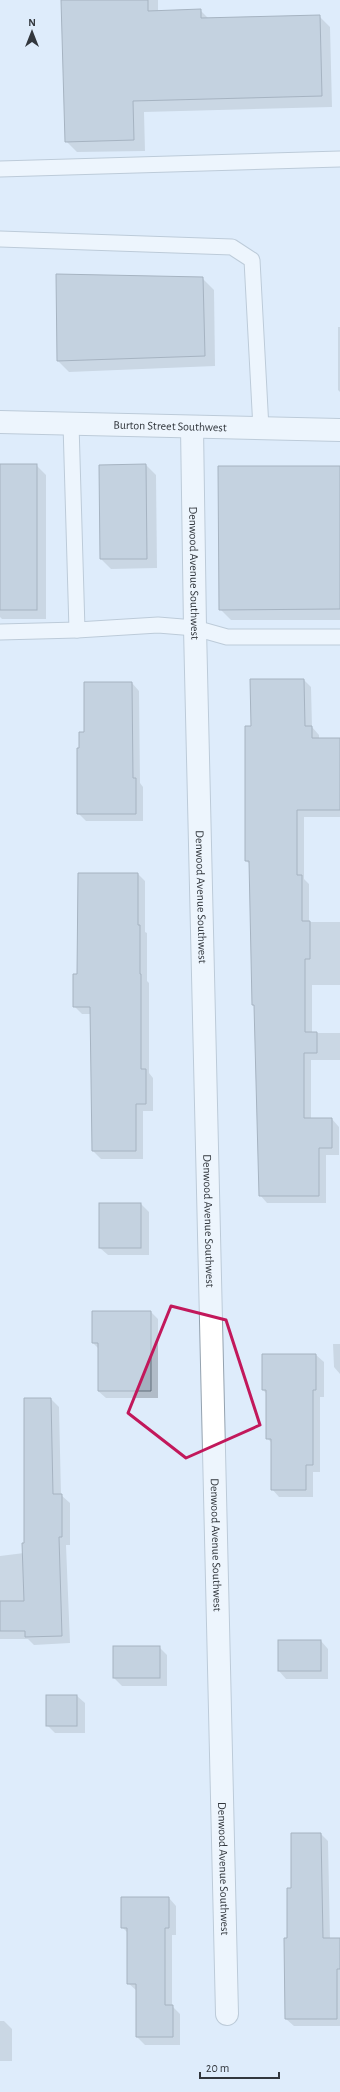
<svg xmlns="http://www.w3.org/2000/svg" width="340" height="2092" font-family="'Alegreya Sans',sans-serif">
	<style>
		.shadow { fill: #0003 }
		.building { fill: #a4b1bf; stroke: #626e7b }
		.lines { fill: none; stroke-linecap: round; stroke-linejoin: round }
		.lane-casing { stroke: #94a2af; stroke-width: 17 }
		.street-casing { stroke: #94a2af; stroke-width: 24 }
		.secondary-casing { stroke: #94a2af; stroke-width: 24 }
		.lane { stroke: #fff; stroke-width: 15 }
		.street { stroke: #fff; stroke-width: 22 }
		.secondary { stroke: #fff; stroke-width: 22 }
		.marked { fill: none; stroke: #c2185b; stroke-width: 3; stroke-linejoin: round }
		.labels { text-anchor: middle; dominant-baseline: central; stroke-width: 3; stroke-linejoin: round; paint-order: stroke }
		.street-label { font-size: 12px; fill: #32373d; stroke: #deecfb }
	</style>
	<rect width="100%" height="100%" fill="#deecfb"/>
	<g class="shadow">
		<polygon points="62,0 158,0 158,12 200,10 209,19 319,16 330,27 332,107 144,112 145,151 77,152 66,141"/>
		<polygon points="202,278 214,290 215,366 69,372 58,361"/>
		<polygon points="338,327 340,327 340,392 338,390"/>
		<polygon points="36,465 46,475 46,619 2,619 0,617 0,466"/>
		<polygon points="146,465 156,475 157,568 111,569 101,559"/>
		<polygon points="340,467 340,620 231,620 220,609"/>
		<polygon points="304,680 311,687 312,727 319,735 319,739 340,739 340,817 304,817 304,879 309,884 309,922 340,922 340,985 312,985 312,1033 340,1033 340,1060 311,1060 311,1119 332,1119 339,1127 339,1155 326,1155 326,1203 267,1203 260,1195 255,1007 253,1005 250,864 246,861 252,727"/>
		<polygon points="132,683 139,691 140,783 143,787 143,821 86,821 78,813 85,733"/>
		<polygon points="138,874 145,881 145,932 147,933 147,981 149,983 149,1073 153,1078 153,1111 143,1111 143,1159 101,1159 93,1151 92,1014 82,1014 74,1006 78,975"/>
		<polygon points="100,1204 141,1204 149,1212 149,1255 108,1255 100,1248"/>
		<polygon points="151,1312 158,1319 158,1398 106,1398 98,1391 98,1348 93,1343"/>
		<polygon points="333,1344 340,1344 340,1374 334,1367"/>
		<polygon points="263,1355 316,1355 324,1362 324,1397 320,1397 320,1472 313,1472 313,1497 279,1497 272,1489 272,1443 267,1438 267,1394 263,1390"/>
		<polygon points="25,1399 51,1399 59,1407 61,1495 70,1503 70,1545 66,1545 70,1643 34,1645 28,1639 0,1639 0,1556 24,1553"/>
		<polygon points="321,1641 328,1649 328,1679 286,1679 279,1671"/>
		<polygon points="114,1647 159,1647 167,1655 167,1686 122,1686 114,1678"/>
		<polygon points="47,1696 77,1696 85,1703 85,1733 55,1733 47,1725"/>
		<polygon points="321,1834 328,1841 330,1939 340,1939 340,2026 294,2026 286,2019 288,1939"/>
		<polygon points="169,1898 176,1906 176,1935 172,1935 172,2006 180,2014 180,2045 145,2045 137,2037 137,1991 128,1983 128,1933 122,1927"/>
		<polygon points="0,2021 4,2021 12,2029 12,2061 0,2061"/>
	</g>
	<g class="building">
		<polygon points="61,0 148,0 148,11 201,9 201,18 320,15 322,96 133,101 134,140 65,142"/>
		<polygon points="56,274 203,277 205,356 57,361"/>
		<rect x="0" y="464" width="37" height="146"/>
		<polygon points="146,464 147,559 100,559 99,465"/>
		<polygon points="218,466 340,466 340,609 219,610"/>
		<polygon points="250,679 304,679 305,726 312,726 312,738 340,738 340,810 297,810 297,875 302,875 302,921 310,921 310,959 305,959 305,1032 317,1032 317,1053 304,1053 304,1118 332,1118 332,1148 319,1148 319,1196 259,1196 254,1005 252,1005 249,861 245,861 245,726 251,726"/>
		<polygon points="84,682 132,682 133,778 136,778 136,814 77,814 77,748 79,748 79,732 84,732"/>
		<polygon points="78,873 138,873 138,925 140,925 140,974 141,974 141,1069 146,1069 146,1104 136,1104 136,1151 92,1151 90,1007 73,1007 73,974 77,974"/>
		<rect x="99" y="1203" width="42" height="45"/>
		<polygon points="92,1311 151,1311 151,1391 98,1391 98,1343 92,1343"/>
		<polygon points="262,1354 316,1354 316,1390 313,1390 313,1465 306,1465 306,1490 271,1490 271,1439 266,1439 266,1390 262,1390"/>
		<polygon points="24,1398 51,1398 53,1494 62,1494 62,1537 59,1537 62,1636 25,1637 25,1631 0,1631 0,1601 24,1601 22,1543 24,1543"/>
		<rect x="278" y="1640" width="43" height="31"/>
		<rect x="113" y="1646" width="47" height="32"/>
		<rect x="46" y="1695" width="31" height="31"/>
		<polygon points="291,1833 321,1833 323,1938 340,1938 340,1969 337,1969 337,2019 285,2019 284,1938 287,1938 287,1888 291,1888"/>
		<polygon points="121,1897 169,1897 169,1928 165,1928 165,2005 173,2005 173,2037 136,2037 136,1984 127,1984 127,1928 121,1928"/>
	</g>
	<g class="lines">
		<g class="lane-casing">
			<g id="lane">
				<polyline points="0,169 340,159"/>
				<polyline points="0,239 232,247 252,260 261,429"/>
				<polyline points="71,424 77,630"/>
				<polyline points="0,632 77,630 158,625 195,628 227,637 340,637"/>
			</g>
		</g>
		<g class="street-casing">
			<g id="street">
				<path id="s1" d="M192 427 195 628 227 2014"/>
			</g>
		</g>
		<g class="secondary-casing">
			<g id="secondary">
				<path id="s2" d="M0 422 340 430"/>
			</g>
		</g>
		<use href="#lane" class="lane"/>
		<use href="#street" class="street"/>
		<use href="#secondary" class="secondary"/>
	</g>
	<path d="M0 0H340V2092H0ZM171 1306 226 1320 260 1425 186 1458 128 1413Z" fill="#deecfb" fill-opacity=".55" fill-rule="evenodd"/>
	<path class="marked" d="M171 1306 226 1320 260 1425 186 1458 128 1413Z"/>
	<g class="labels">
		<g class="street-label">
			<text stroke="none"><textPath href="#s2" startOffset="170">Burton Street Southwest</textPath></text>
			<text stroke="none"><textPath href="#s1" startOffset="146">Denwood Avenue Southwest</textPath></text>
			<text stroke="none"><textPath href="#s1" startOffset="470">Denwood Avenue Southwest</textPath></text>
			<text stroke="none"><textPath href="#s1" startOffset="794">Denwood Avenue Southwest</textPath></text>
			<text stroke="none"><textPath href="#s1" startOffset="1118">Denwood Avenue Southwest</textPath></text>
			<text stroke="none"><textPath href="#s1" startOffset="1442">Denwood Avenue Southwest</textPath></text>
		</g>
	</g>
	<g transform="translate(32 32)" stroke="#deecfb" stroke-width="3" paint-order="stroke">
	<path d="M0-3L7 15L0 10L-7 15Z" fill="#32373d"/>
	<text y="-6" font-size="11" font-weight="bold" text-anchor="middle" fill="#32373d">N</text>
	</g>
	<path d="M200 2072v6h79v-6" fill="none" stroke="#32373d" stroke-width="2"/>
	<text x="206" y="2072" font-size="12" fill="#32373d" stroke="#deecfb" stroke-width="3" paint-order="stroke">20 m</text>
</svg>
